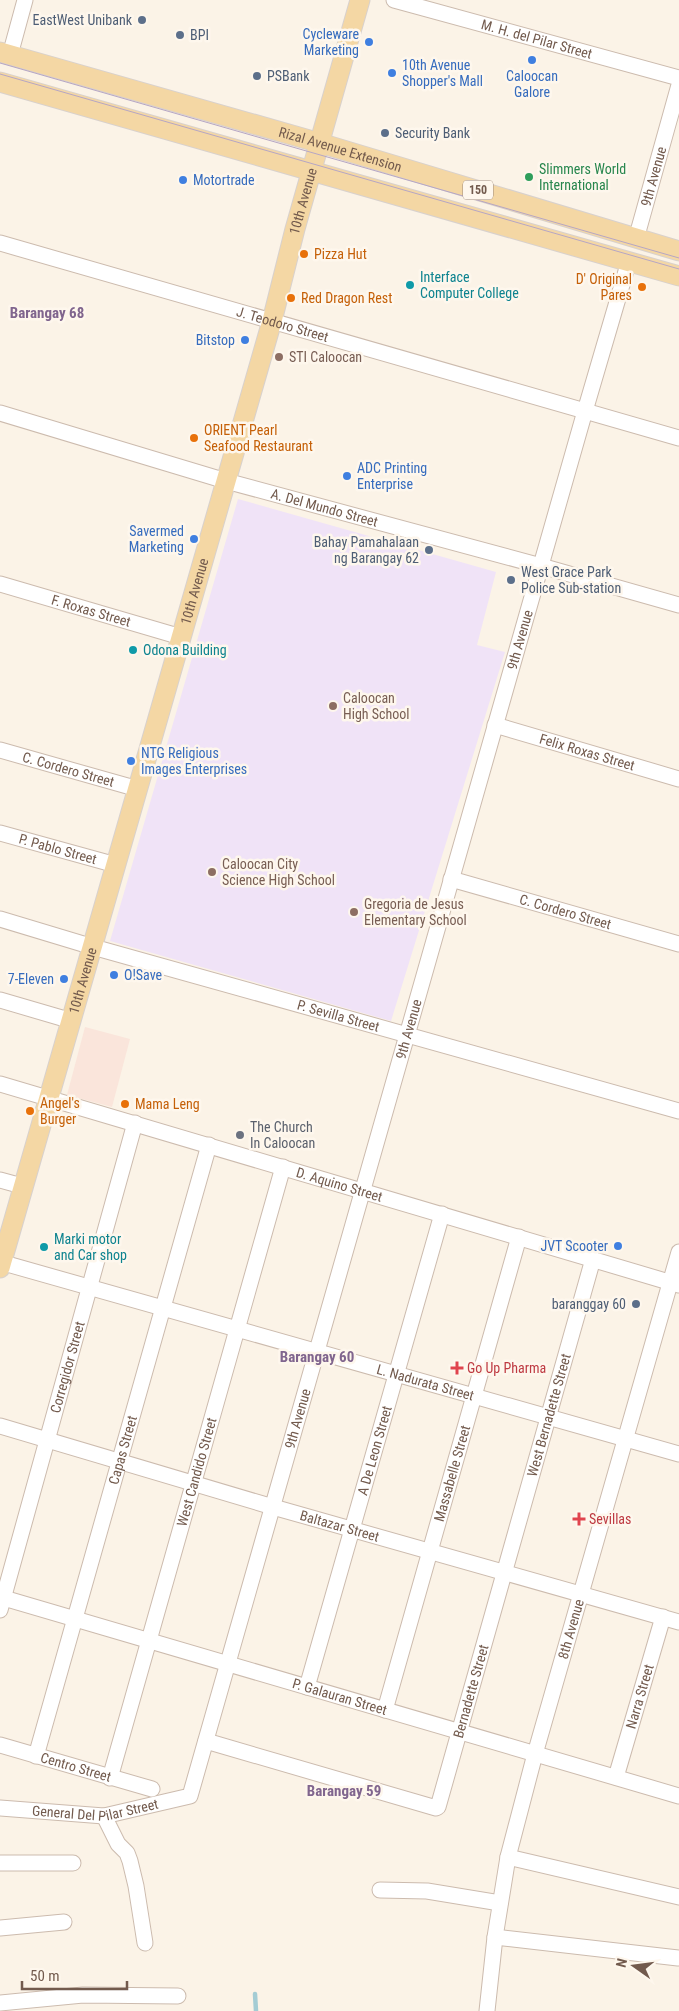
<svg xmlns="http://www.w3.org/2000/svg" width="679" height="2011" font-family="'Roboto Condensed',sans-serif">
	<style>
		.commercial { fill: #fae5db }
		.education { fill: #f0e3f7 }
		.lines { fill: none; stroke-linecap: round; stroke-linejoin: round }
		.stream { stroke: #a4ccd4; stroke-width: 4.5 }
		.minor-casing { stroke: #ccbbae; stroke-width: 17 }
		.major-casing { stroke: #d8d1cd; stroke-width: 21 }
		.minor { stroke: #fff; stroke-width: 15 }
		.major { stroke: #f4d7a4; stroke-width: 19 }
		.tram { stroke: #b6a6c4; stroke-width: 1 }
		.service-dot { fill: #5c6f8a; stroke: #fef7ed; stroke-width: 2 }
		.shop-dot { fill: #3f7fe0; stroke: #fef7ed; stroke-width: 2 }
		.leisure-dot { fill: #2e9e5b; stroke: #fef7ed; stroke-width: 2 }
		.food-dot { fill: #e8710a; stroke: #fef7ed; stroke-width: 2 }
		.culture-dot { fill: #0f9aa8; stroke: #fef7ed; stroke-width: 2 }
		.education-dot { fill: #8d6e63; stroke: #fef7ed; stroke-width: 2 }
		.worship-dot { fill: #6b7280; stroke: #fef7ed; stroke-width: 2 }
		.health-dot { fill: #e0444e; stroke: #fef7ed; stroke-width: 2 }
		.labels { text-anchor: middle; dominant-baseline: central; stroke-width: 5; stroke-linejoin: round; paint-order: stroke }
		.shield { fill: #fef7ed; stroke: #9c897d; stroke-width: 1 }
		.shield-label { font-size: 12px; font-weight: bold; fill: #725a4d }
		.service-label { font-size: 14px; fill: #4e5e75; stroke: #fef7ed; text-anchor: start }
		.shop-label { font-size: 14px; fill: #366cbe; stroke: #fef7ed; text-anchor: end }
		.street-label { font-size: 14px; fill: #725a4d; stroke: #fef7ed }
		.leisure-label { font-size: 14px; fill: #27864d; stroke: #fef7ed; text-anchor: start }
		.food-label { font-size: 14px; fill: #c56008; stroke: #fef7ed; text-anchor: start }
		.culture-label { font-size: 14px; fill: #0d838f; stroke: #fef7ed; text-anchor: start }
		.education-label { font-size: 14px; fill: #785e54; stroke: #fef7ed; text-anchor: start }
		.worship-label { font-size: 14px; fill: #5b616d; stroke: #fef7ed; text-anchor: start }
		.health-label { font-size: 14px; fill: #be3a42; stroke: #fef7ed; text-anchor: start }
		.neighbourhood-label { font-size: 15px; font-weight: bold; fill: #80658e; stroke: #fef7ed }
	</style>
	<rect width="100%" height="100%" fill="#fbf3e7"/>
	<polygon class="commercial" points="85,1027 130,1039 112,1107 67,1095"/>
	<polygon class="education" points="238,499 496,572 477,645 505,652 391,1021 110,941"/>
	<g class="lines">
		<polyline class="stream" points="255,1994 256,2011"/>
		<g class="minor-casing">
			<g id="minor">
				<path id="s1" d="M394 0 679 78"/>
				<polyline points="10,55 25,0"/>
				<path id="s2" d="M636 239 679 85"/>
				<path id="s3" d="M0 243 679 438"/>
				<path id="s4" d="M0 413 226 481 541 566 679 605"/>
				<path id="s5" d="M0 584 181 637"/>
				<path id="s6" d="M495 725 679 779"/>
				<path id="s7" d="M0 750 138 789"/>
				<path id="s8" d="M0 833 116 865"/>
				<path id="s9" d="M451 879 679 944"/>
				<path id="s10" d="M0 919 93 947 679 1111"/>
				<polyline points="0,1000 72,1021"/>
				<path id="s11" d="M0 1084 679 1285"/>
				<polyline points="0,1180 22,1186"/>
				<path id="s12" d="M0 1262 679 1454"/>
				<path id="s13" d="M0 1426 273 1507 679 1622"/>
				<path id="s14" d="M0 1597 679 1796"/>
				<path id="s15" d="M0 1610 135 1123"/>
				<path id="s16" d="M307 1687 442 1214"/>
				<path id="s17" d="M385 1710 519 1237"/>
				<path id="s18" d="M206 1741 436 1808 438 1807 593 1259"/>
				<path id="s19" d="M0 1745 152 1789"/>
				<path id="s20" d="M36 1756 209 1145"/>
				<path id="s21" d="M616 1777 663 1617"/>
				<path id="s22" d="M110 1778 283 1167"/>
				<path id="s23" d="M0 1808 104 1816 190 1796 585 411 629 261"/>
				<polyline points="104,1816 118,1844 127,1853 130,1861 136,1886 145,1943"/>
				<polyline points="508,1857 679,1897"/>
				<polyline points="0,1863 73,1863"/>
				<polyline points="380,1890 427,1891 500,1903"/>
				<polyline points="0,1928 64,1922"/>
				<polyline points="495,1937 678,1958"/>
				<polyline points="0,2003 83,1995 178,1996"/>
				<path id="s24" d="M487 2011 495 1937 508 1857 535 1754 679 1252"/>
			</g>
		</g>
		<g class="major-casing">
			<g id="major">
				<path id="s25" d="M0 52 320 143 679 251"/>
				<polyline points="0,82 679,276"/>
				<path id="s26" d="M0 1268 272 321 295 229 360 0"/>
			</g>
		</g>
		<use href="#minor" class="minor"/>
		<use href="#major" class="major"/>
		<g class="tram">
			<polyline points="0,63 679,258"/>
			<polyline points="0,74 679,269"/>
		</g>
	</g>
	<g class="service-dot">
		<circle cx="142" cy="20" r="5"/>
		<circle cx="180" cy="35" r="5"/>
		<circle cx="257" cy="76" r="5"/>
		<circle cx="385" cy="133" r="5"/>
		<circle cx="429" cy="550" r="5"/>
		<circle cx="511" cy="580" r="5"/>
		<circle cx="636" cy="1304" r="5"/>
	</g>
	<g class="shop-dot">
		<circle cx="369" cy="42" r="5"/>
		<circle cx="532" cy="60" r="5"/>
		<circle cx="392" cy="73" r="5"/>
		<circle cx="183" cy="180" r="5"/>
		<circle cx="245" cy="340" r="5"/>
		<circle cx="347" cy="476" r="5"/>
		<circle cx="194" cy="539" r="5"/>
		<circle cx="131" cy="761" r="5"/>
		<circle cx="114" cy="975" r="5"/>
		<circle cx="64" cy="979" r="5"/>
		<circle cx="618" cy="1246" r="5"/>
	</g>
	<circle class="leisure-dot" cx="529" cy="177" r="5"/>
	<g class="food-dot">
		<circle cx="304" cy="254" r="5"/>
		<circle cx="642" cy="287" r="5"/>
		<circle cx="291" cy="298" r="5"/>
		<circle cx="194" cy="438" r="5"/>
		<circle cx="125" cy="1104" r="5"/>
		<circle cx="30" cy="1111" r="5"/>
	</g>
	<g class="culture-dot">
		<circle cx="410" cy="285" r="5"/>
		<circle cx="133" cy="650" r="5"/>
		<circle cx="44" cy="1247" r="5"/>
	</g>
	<g class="education-dot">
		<circle cx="279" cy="357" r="5"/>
		<circle cx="333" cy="706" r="5"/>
		<circle cx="212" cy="872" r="5"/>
		<circle cx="354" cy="912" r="5"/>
	</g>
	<circle class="worship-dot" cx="240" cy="1135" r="5"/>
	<g class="health-dot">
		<path d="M454.5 1360.5h5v5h5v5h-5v5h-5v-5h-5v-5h5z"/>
		<path d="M576.5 1511.5h5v5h5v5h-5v5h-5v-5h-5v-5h5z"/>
	</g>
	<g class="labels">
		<rect class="shield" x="463" y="180.5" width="30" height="19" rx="4"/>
		<g class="shield-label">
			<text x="478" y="190">150</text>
		</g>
		<g class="service-label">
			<text x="132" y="20" text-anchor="end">EastWest Unibank</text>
			<text x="190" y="35">BPI</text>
			<text x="267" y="76">PSBank</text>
			<text x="395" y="133">Security Bank</text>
			<text x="419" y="542" text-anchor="end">Bahay Pamahalaan<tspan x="419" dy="16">ng Barangay 62</tspan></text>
			<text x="521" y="572">West Grace Park<tspan x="521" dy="16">Police Sub-station</tspan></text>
			<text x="626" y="1304" text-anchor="end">baranggay 60</text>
		</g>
		<g class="shop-label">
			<text x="359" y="34">Cycleware<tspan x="359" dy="16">Marketing</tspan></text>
			<text x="402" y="65" text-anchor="start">10th Avenue<tspan x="402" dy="16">Shopper's Mall</tspan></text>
			<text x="532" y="76" text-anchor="middle">Caloocan<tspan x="532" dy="16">Galore</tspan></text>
			<text x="193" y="180" text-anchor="start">Motortrade</text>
			<text x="235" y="340">Bitstop</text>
			<text x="357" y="468" text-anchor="start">ADC Printing<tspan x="357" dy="16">Enterprise</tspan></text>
			<text x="184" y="531">Savermed<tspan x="184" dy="16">Marketing</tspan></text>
			<text x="141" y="753" text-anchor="start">NTG Religious<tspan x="141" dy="16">Images Enterprises</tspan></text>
			<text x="124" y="975" text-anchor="start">O!Save</text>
			<text x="54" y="979">7-Eleven</text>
			<text x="608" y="1246">JVT Scooter</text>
		</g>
		<g class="street-label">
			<text stroke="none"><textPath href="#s1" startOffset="148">M. H. del Pilar Street</textPath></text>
			<text stroke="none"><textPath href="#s25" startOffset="354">Rizal Avenue Extension</textPath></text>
			<text stroke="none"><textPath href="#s2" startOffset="65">9th Avenue</textPath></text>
			<text stroke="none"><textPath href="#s26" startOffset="1109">10th Avenue</textPath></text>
			<text stroke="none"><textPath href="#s3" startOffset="294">J. Teodoro Street</textPath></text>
			<text stroke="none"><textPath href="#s4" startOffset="338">A. Del Mundo Street</textPath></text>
			<text stroke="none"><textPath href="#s26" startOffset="704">10th Avenue</textPath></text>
			<text stroke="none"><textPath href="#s5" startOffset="95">F. Roxas Street</textPath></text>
			<text stroke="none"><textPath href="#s23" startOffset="1395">9th Avenue</textPath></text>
			<text stroke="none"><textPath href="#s6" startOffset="96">Felix Roxas Street</textPath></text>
			<text stroke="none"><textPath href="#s7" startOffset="71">C. Cordero Street</textPath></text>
			<text stroke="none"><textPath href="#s8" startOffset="60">P. Pablo Street</textPath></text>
			<text stroke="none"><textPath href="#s9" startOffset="119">C. Cordero Street</textPath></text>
			<text stroke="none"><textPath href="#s26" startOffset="299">10th Avenue</textPath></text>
			<text stroke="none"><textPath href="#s10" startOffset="352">P. Sevilla Street</textPath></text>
			<text stroke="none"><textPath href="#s23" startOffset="990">9th Avenue</textPath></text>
			<text stroke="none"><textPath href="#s11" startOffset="354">D. Aquino Street</textPath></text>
			<text stroke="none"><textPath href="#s15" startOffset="252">Corregidor Street</textPath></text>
			<text stroke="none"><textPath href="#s12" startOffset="442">L. Nadurata Street</textPath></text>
			<text stroke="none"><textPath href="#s18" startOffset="649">West Bernadette Street</textPath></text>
			<text stroke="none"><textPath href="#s23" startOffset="585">9th Avenue</textPath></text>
			<text stroke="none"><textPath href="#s20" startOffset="318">Capas Street</textPath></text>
			<text stroke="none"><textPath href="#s16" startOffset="246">A De Leon Street</textPath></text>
			<text stroke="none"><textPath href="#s22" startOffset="318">West Candido Street</textPath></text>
			<text stroke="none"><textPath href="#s17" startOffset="246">Massabelle Street</textPath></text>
			<text stroke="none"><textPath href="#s13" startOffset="354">Baltazar Street</textPath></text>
			<text stroke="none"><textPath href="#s24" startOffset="392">8th Avenue</textPath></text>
			<text stroke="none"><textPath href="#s18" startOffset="362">Bernadette Street</textPath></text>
			<text stroke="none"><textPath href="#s14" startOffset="354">P. Galauran Street</textPath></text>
			<text stroke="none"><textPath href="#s21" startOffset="84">Narra Street</textPath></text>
			<text stroke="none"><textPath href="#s19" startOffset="79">Centro Street</textPath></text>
			<text stroke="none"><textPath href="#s23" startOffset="96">General Del Pilar Street</textPath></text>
		</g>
		<g class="leisure-label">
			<text x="539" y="169">Slimmers World<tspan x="539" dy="16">International</tspan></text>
		</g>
		<g class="food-label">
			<text x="314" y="254">Pizza Hut</text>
			<text x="632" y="279" text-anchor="end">D' Original<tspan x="632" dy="16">Pares</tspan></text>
			<text x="301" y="298">Red Dragon Rest</text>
			<text x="204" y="430">ORIENT Pearl<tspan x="204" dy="16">Seafood Restaurant</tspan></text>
			<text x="40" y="1103">Angel's<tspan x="40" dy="16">Burger</tspan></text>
			<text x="135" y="1104">Mama Leng</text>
		</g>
		<g class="culture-label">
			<text x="420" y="277">Interface<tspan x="420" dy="16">Computer College</tspan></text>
			<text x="143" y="650">Odona Building</text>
			<text x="54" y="1239">Marki motor<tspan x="54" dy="16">and Car shop</tspan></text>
		</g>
		<g class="education-label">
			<text x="289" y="357">STI Caloocan</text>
			<text x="343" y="698">Caloocan<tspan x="343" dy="16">High School</tspan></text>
			<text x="222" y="864">Caloocan City<tspan x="222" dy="16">Science High School</tspan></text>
			<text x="364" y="904">Gregoria de Jesus<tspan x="364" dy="16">Elementary School</tspan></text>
		</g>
		<g class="worship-label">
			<text x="250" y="1127">The Church<tspan x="250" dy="16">In Caloocan</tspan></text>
		</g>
		<g class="health-label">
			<text x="467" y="1368">Go Up Pharma</text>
			<text x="589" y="1519">Sevillas</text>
		</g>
		<g class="neighbourhood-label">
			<text x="47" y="313">Barangay 68</text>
			<text x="317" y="1357">Barangay 60</text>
			<text x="344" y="1791">Barangay 59</text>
		</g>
	</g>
	<g transform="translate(634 1966) rotate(284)" stroke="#fef7ed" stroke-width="4" paint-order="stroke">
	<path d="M0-4L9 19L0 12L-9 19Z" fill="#725a4d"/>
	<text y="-8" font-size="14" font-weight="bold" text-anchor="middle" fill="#725a4d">N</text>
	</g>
	<path d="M22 1981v8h105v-8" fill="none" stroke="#725a4d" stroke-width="2.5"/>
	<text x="30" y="1981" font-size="15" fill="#725a4d" stroke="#fef7ed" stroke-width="4" paint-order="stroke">50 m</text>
</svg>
